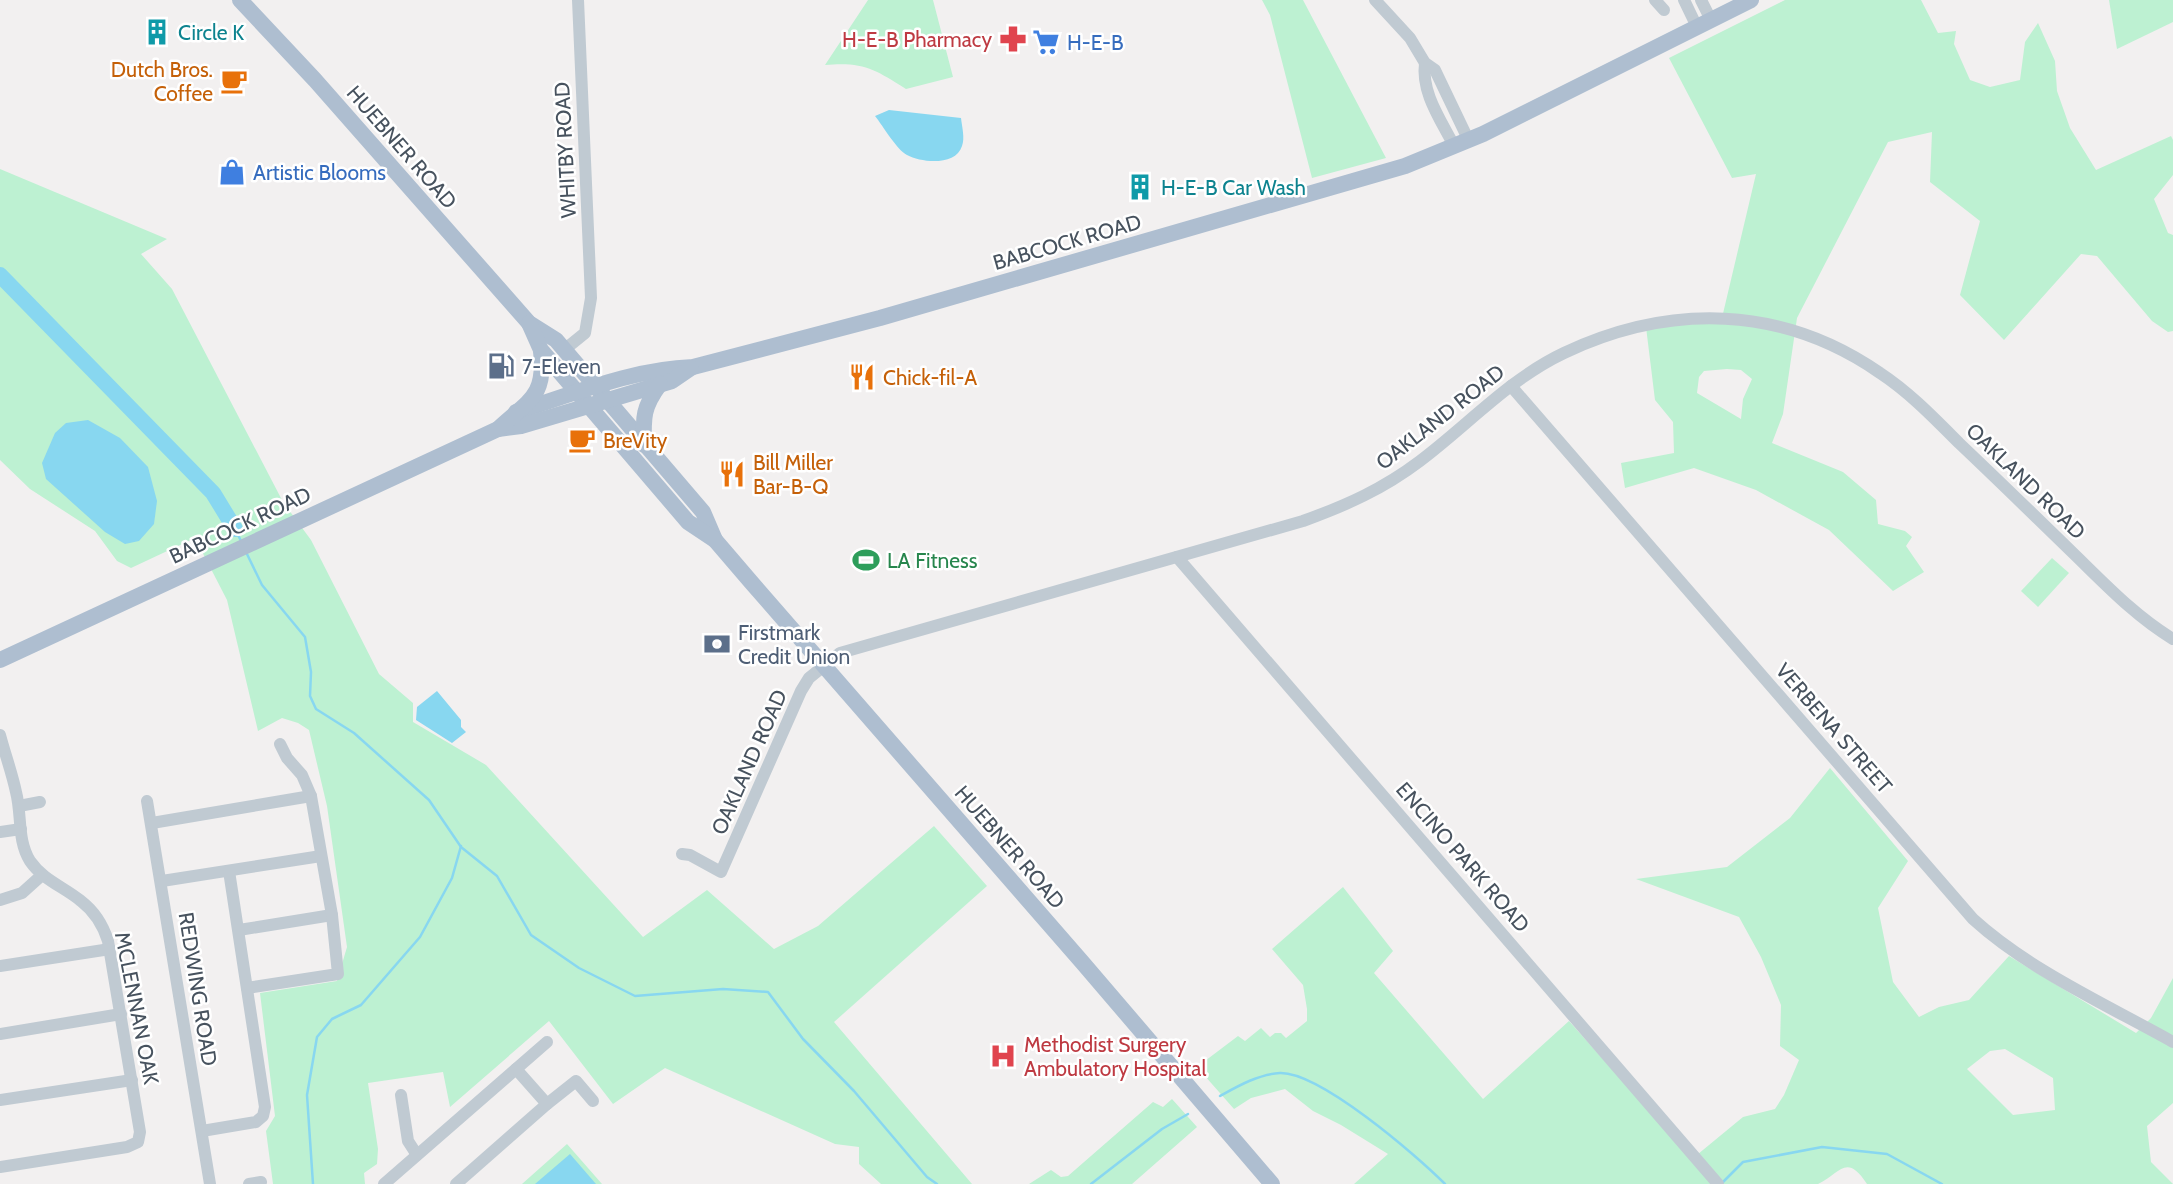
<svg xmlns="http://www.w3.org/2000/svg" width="2173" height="1184" font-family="Cabin,sans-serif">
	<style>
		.green { fill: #bdf1d2; fill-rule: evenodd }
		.water { fill: #88d7f0 }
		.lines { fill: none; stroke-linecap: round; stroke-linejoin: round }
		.stream { stroke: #88d7f0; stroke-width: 2.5 }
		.river { stroke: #88d7f0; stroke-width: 16 }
		.minor { stroke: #c0cad2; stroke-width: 12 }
		.major { stroke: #aebed0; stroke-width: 16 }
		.labels { text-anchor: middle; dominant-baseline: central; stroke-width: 5; stroke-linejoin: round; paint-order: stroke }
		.culture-label { font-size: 21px; fill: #0d838f; stroke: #fff; text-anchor: start }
		.health-label { font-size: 21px; fill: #be3a42; stroke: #fff; text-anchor: end }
		.shop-label { font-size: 21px; fill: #366cbe; stroke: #fff; text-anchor: start }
		.food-label { font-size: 21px; fill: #c56008; stroke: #fff; text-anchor: start }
		.street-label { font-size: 21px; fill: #47525e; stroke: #fff }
		.service-label { font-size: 21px; fill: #4e5e75; stroke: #fff; text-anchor: start }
		.leisure-label { font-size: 21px; fill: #27864d; stroke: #fff; text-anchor: start }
	</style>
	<rect width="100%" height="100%" fill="#f2f0f0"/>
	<g class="green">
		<path d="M868 0H933L953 77 906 89C874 69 864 62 825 65Z"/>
		<polygon points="1262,0 1303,0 1386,158 1312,178 1270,15"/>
		<path d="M1785 0H1921L1938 33 1956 31 1954 44 1970 80 1990 87 2020 80 2025 42 2038 23 2055 61 2057 91 2070 128 2096 170 2171 136 2173 140V175L2154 199 2168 233 2173 235V331L2168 332 2152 321 2097 256 2081 254 2004 340 1960 295 1980 221 1930 182 1932 132 1888 142 1797 318 1783 414 1772 443 1843 472 1876 500 1878 524 1905 531 1912 537 1906 546 1924 572 1893 591 1829 530 1756 490 1694 468 1625 488 1621 463 1674 453 1673 422 1655 400 1646 327 1721 322 1756 174 1732 178 1669 58ZM1727 369 1741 370 1752 379 1743 399 1741 419 1697 393 1699 377 1704 371Z"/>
		<polygon points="2109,0 2173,0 2173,22 2117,49"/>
		<polygon points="0,169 167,239 141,254 172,289 283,502 311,540 379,674 413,703 413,722 486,765 643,937 707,890 774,949 818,926 934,826 987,886 834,1022 972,1184 881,1184 859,1164 859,1147 835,1144 665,1068 613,1104 549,1021 450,1107 443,1072 368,1083 378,1149 377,1164 364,1173 365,1184 273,1184 266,1131 275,1116 260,993 337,981 347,947 327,806 309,730 298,723 282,718 258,731 227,600 195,538 131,568 117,561 95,531 30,489 0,460"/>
		<polygon points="2052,558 2069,573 2038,607 2021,591"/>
		<path d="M1830 768 1908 861 1878 908 1893 982 1919 1017 1939 1007 1969 1000 2009 956 2136 1033 2151 1018 2173 978V1103L2147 1126 2151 1162 2173 1184H1867C1846 1152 1840 1174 1818 1184H1354L1388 1154 1341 1125 1313 1111 1285 1089 1251 1098 1234 1109 1197 1067 1238 1036 1245 1041 1261 1028 1270 1037 1275 1033H1281L1286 1038 1307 1021V1009L1303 985 1272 949 1343 887 1393 951 1374 973 1483 1099 1569 1021 1692 1159 1743 1117 1775 1109 1784 1095 1799 1060 1780 1046 1781 1005 1761 957 1739 917 1636 879 1727 867 1790 818ZM2005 1049 2053 1078 2055 1110 2013 1115 1967 1069 1990 1051Z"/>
		<polygon points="1172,1099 1197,1127 1132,1184 1029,1184 1051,1170 1061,1177 1068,1176 1153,1102 1163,1107"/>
		<polygon points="567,1144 602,1184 522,1184"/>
	</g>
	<g class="water">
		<path d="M889 110 961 118C962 127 965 138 962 146 956 166 922 163 907 155 897 150 883 126 875 116Z"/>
		<polygon points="88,420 120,438 148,467 157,501 154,524 139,541 125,544 105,532 46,479 42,463 55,433 66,423"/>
		<polygon points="437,691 461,720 461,727 466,732 452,743 416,720 417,707"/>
		<polygon points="570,1154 596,1184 535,1184"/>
	</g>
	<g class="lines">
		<g class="stream">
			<polyline points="235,529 242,543"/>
			<polyline points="246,552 262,585 305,637 311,672 310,696 316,709 354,733 429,800 461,847 497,876 531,935 579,968 635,996 723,989 768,992 803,1039 854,1091 927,1177 937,1184"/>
			<path d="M1220 1096C1238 1086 1259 1074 1280 1073 1320 1072 1416 1155 1445 1184"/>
			<polyline points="1723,1182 1743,1162 1822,1147 1887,1154 1942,1184"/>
			<polyline points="313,1184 307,1095 317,1037 332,1019 361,1005 420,937 452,878 461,846"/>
			<polyline points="1091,1184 1162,1129 1188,1114"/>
		</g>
		<polyline class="river" points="0,275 213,493 235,529"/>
		<g class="minor">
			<polyline points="1375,0 1410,38 1425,63 1435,70 1468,139"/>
			<polyline points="1655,0 1664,10"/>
			<polyline points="1684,0 1697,27"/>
			<polyline points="1701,0 1711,20"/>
			<path d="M1425 63C1421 93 1441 120 1454 146"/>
			<polyline points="564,350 585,333 591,298 578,0"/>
			<path d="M1511 386 1973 919C2029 970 2107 1005 2173 1042"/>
			<polyline points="1177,557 1718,1184"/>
			<path d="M0 735C5 754 12 773 16 792 22 815 17 840 30 861 43 880 64 887 81 901 94 911 103 925 108 941L140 1132 138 1142 127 1147 0 1167"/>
			<polyline points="147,801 210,1184"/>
			<polyline points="19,806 40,802"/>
			<polyline points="152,823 311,796"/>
			<polyline points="0,832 21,829"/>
			<path d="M682 854 690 855 721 872 801 691 809 678 840 653 1303 521C1347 505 1383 489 1420 461 1468 425 1509 379 1564 353 1670 303 1782 305 1880 373 1909 392 1934 418 1959 443 1997 479 2035 516 2073 553 2105 584 2135 616 2173 639"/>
			<polyline points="162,881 321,856"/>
			<polyline points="0,900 22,893 42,875"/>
			<polyline points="239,930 332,915"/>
			<polyline points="0,966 110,949"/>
			<polyline points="247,988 338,974 332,915 311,796 302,775 287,758 280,744"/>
			<polyline points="0,1034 121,1014"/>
			<polyline points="401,1095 408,1141 417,1155"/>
			<polyline points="0,1100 132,1080"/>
			<polyline points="547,1104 576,1081 593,1101"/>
			<polyline points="202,1131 256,1122 263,1116 265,1107 229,871"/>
			<polyline points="249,1184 261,1182"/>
			<polyline points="384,1184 547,1042"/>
			<polyline points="456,1184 547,1104 516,1069"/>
		</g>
		<g class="major">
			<polyline points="240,0 315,80 529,323 556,340 703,512 715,540"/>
			<polyline points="529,323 541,350 688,522 715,540 751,582 1082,962 1272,1184"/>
			<path d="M516 412C573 394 633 369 693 367L880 318 1405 166 1483 134 1751 0"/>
			<polyline points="498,429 521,426 672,381 691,368"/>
			<path d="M644 445C643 417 643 407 660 384"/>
			<path d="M0 660 498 429C529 400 546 397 541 351"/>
		</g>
	</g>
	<defs>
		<g id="building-bare" transform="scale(2.1)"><path d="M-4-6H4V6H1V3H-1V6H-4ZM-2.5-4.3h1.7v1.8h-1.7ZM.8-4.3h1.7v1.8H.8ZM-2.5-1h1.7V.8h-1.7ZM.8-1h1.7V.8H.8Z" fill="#0f9aa8" stroke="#fff" stroke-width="2.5" paint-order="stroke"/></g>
		<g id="pharmacy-bare" transform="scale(2.1)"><path d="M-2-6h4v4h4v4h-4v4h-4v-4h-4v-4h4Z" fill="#e0444e" stroke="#fff" stroke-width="2.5" paint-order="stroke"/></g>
		<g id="supermarket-bare" transform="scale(2.1)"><path d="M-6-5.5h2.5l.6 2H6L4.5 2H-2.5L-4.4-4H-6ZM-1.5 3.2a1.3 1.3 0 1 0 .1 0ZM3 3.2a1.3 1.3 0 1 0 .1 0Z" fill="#3f7fe0" stroke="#fff" stroke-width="2.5" paint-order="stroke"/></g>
		<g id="cafe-bare" transform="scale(2.1)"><path d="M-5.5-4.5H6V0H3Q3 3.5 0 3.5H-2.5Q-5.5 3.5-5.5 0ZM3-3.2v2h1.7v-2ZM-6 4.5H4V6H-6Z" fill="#e8710a" stroke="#fff" stroke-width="2.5" paint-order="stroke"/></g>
		<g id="shop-bare" transform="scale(2.1)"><path d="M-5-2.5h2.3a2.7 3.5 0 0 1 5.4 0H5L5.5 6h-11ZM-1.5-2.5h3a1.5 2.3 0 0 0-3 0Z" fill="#3f7fe0" stroke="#fff" stroke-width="2.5" paint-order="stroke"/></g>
		<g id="fuel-bare" transform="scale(2.1)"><path d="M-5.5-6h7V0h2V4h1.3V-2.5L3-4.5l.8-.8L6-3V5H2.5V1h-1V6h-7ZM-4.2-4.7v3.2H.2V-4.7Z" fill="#5c6f8a" stroke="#fff" stroke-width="2.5" paint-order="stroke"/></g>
		<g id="restaurant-bare" transform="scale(2.1)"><path d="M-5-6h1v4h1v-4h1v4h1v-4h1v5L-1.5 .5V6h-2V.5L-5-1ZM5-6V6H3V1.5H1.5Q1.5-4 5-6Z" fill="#e8710a" stroke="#fff" stroke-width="2.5" paint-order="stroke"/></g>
		<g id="stadium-bare" transform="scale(2.1)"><path d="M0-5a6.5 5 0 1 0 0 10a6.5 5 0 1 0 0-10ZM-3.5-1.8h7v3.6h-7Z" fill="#2e9e5b" stroke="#fff" stroke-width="2.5" paint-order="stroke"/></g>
		<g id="bank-bare" transform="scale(2.1)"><path d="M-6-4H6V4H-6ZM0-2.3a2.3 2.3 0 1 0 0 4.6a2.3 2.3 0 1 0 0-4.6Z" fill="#5c6f8a" stroke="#fff" stroke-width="2.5" paint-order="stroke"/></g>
		<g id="hospital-bare" transform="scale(2.1)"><path d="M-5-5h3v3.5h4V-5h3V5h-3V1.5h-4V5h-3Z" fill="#e0444e" stroke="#fff" stroke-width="2.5" paint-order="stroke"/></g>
	</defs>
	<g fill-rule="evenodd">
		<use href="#building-bare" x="157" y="32"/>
		<use href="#pharmacy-bare" x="1013" y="39"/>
		<use href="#supermarket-bare" x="1046" y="42"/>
		<use href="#cafe-bare" x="234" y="81"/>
		<use href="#shop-bare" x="232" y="172"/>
		<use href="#building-bare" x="1140" y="187"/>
		<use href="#fuel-bare" x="501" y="366"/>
		<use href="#restaurant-bare" x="862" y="377"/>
		<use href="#cafe-bare" x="582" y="440"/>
		<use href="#restaurant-bare" x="732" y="474"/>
		<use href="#stadium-bare" x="866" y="560"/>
		<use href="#bank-bare" x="717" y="644"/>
		<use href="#hospital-bare" x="1003" y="1056"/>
	</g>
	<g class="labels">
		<g class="culture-label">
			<text x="178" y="32">Circle K</text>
			<text x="1161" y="187">H-E-B Car Wash</text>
		</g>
		<g class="health-label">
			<text x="992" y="39">H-E-B Pharmacy</text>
			<text x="1024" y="1044" text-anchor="start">Methodist Surgery<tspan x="1024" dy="24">Ambulatory Hospital</tspan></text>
		</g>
		<g class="shop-label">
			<text x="1067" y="42">H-E-B</text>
			<text x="253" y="172">Artistic Blooms</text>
		</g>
		<g class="food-label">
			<text x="213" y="69" text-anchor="end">Dutch Bros.<tspan x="213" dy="24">Coffee</tspan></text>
			<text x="883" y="377">Chick-fil-A</text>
			<text x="603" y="440">BreVity</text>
			<text x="753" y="462">Bill Miller<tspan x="753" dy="24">Bar-B-Q</tspan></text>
		</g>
		<g class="street-label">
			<text transform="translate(402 147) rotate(49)">HUEBNER ROAD</text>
			<text transform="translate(565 150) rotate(-93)">WHITBY ROAD</text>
			<text transform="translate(1067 242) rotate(-16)">BABCOCK ROAD</text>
			<text transform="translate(1440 417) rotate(-38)">OAKLAND ROAD</text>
			<text transform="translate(2026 481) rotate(44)">OAKLAND ROAD</text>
			<text transform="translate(240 525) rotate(-25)">BABCOCK ROAD</text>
			<text transform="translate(1834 728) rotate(49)">VERBENA STREET</text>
			<text transform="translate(749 762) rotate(-66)">OAKLAND ROAD</text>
			<text transform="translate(1010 847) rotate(49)">HUEBNER ROAD</text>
			<text transform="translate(1463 857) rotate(49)">ENCINO PARK ROAD</text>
			<text transform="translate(198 989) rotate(81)">REDWING ROAD</text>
			<text transform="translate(137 1008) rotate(79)">MCLENNAN OAK</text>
		</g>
		<g class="service-label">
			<text x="522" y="366">7-Eleven</text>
			<text x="738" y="632">Firstmark<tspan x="738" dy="24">Credit Union</tspan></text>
		</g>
		<g class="leisure-label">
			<text x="887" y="560">LA Fitness</text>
		</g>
	</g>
</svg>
